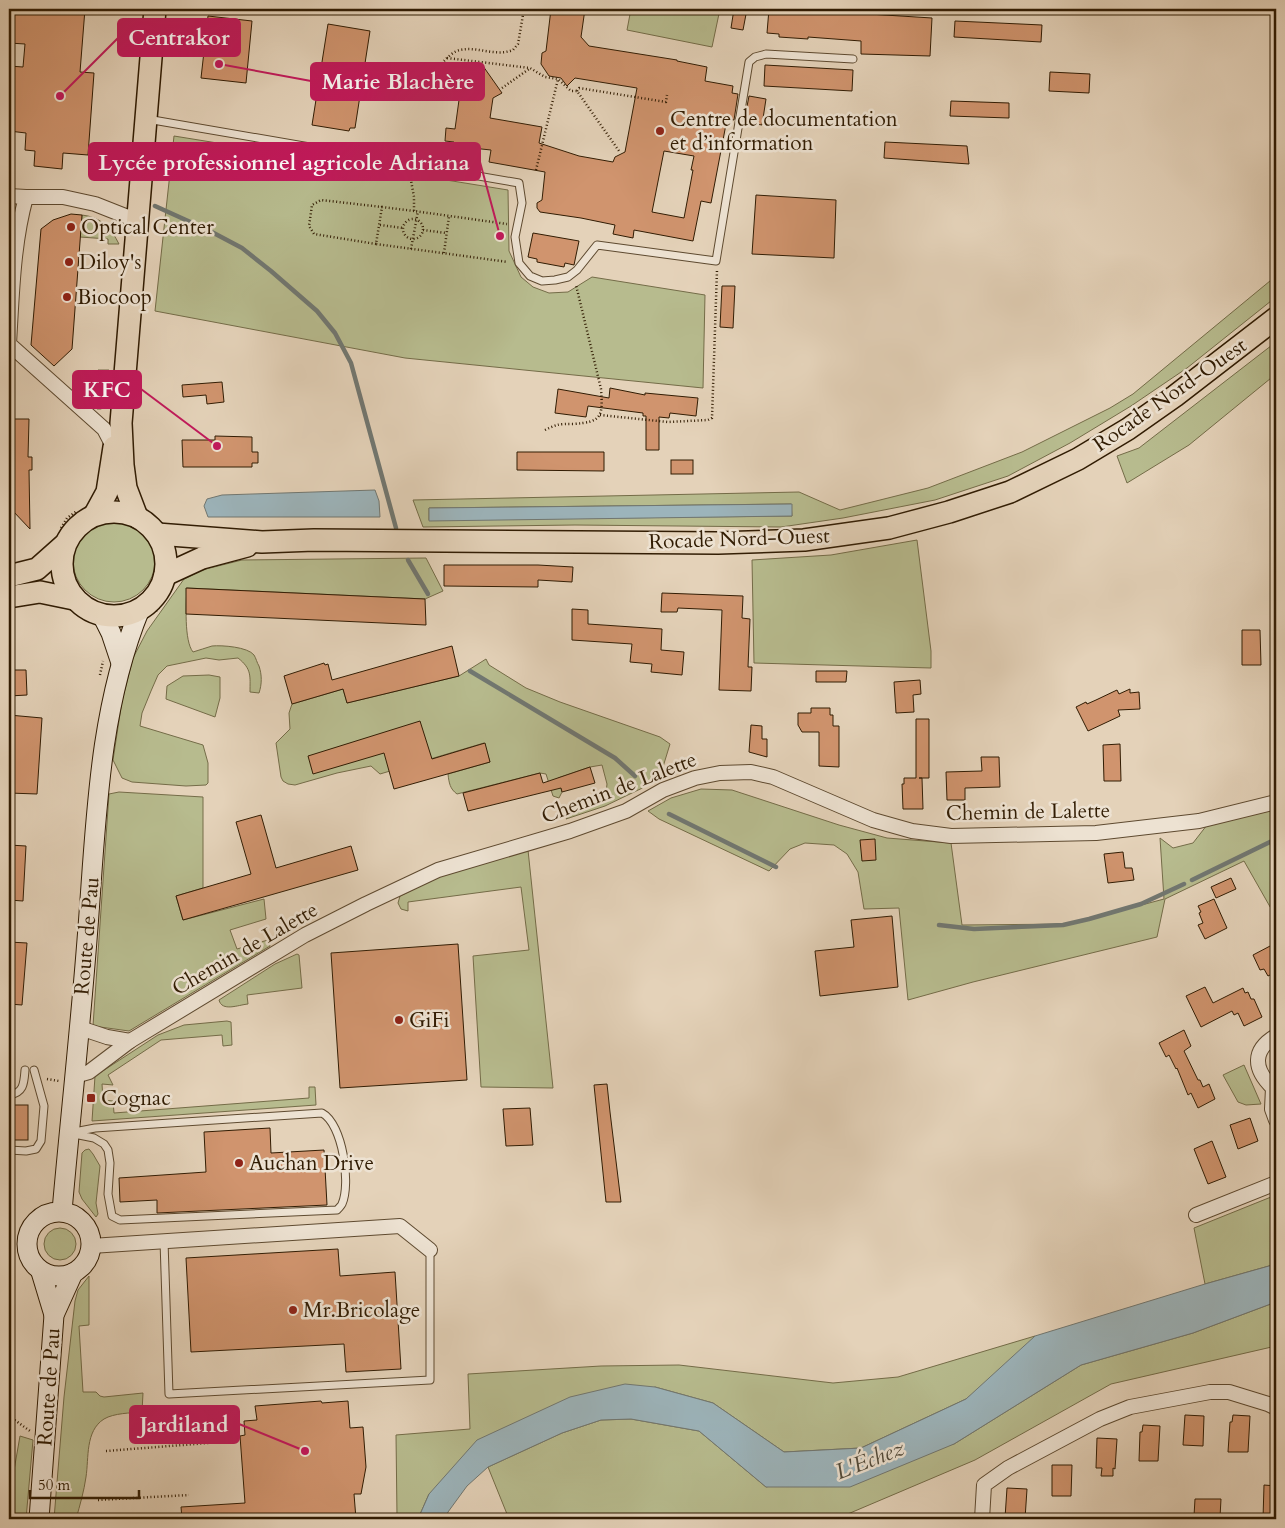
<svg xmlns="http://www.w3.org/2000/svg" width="1285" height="1528" font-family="Cardo,serif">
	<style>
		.green { fill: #b7bb8e; stroke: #746c48; fill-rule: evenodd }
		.water { fill: #9cb4bb; stroke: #717771 }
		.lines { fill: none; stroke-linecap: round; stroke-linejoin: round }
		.stream { stroke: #717771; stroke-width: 4.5 }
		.building { fill: #d0946e; stroke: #311c03; fill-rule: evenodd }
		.lane-casing { stroke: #5e4a30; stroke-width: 9 }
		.street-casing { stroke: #5e4a30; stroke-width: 16 }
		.secondary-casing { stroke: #311c03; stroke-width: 21 }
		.primary-casing { stroke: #311c03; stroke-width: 24 }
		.path { stroke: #311c03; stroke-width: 2.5; stroke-dasharray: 1 2.5; stroke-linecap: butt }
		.lane { stroke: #ede2d2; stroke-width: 7 }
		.street { stroke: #ede2d2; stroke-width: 14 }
		.secondary { stroke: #ede2d2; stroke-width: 19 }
		.primary { stroke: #e4d2b9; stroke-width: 21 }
		.poi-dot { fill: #8f2418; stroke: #ede2d2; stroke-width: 2 }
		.labels { text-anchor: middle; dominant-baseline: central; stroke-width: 5; stroke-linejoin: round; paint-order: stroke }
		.poi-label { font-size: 21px; fill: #311c03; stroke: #ede2d2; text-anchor: start }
		.street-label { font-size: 21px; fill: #311c03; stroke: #ede2d2 }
		.water-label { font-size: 22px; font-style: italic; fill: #514a3a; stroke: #ede2d2 }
		.leader { fill: none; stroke: #c2185b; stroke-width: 2 }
		.callout-dot { fill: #c2185b; stroke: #ede2d2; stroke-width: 2 }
		.callout { fill: #c2185b; stroke: #c2185b; stroke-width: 2 }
		.callout-label { font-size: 22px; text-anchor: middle; font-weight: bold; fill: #fff }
	</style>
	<rect width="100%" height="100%" fill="#e4d2b9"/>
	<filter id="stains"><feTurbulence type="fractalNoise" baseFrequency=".004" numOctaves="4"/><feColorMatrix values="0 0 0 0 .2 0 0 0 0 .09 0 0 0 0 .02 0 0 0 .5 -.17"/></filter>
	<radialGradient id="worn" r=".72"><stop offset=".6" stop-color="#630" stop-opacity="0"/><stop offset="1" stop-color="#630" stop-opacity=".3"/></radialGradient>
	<g class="green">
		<polygon points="631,9 720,9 712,47 627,30"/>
		<polygon points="174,136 508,190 509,251 521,277 533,287 549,293 568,292 592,277 705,295 703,388 405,358 155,311"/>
		<path d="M82 215C101 217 111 228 119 244H108V239L80 237Z"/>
		<path d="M1276 276V297L1187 368 1131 406 1070 443 1008 476 935 500 843 518 781 527 575 525 423 527 413 500 799 492 840 510 928 488 1022 452 1110 408 1133 394ZM791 504 792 516 429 520V508Z"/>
		<polygon points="1276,342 1276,374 1189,445 1127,483 1117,456 1139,448"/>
		<polygon points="98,370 109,370 107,405 101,409 97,409 86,398 106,377"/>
		<circle cx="114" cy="561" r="41"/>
		<polygon points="917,540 931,651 931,668 754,663 752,560 831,555"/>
		<path d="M426 558 443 591 425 599 187 588C186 603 184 641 193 652 199 650 206 648 212 646 222 645 248 647 254 655 256 658 257 663 259 666 262 675 262 684 259 693L250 692C250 676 252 669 238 658L219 660 206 658 167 666 158 675 151 691 142 713 140 726 203 745 208 763V783L206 785 186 786 132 782 122 778 113 760 122 701 133 658 147 631 184 579 202 570 242 560Z"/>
		<path d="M486 659 489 665 526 688 560 702 660 737 670 744 659 780 605 806 566 819 577 802 595 798 606 793 607 784 602 765 590 767 558 778 562 792 559 798 553 796 546 774 540 773 457 794C450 789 449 783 448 774L490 762 484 743 380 774 371 766 337 773 295 785 288 784 283 781 281 777 276 743 290 729 289 713 292 704 343 689 347 703 459 676Z"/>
		<polygon points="209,675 220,677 220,698 215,717 166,699 167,686 183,676"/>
		<polygon points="701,789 732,790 839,825 887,838 951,843 962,925 1071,924 1164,899 1160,838 1173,848 1193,843 1207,825 1276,806 1276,911 1273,912 1244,861 1165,899 1157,937 973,982 908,1000 899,908 864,909 858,872 847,854 834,845 805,843 790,849 769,871 659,819 648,811 671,798"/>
		<polygon points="119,792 203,797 203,888 176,896 183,920 264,899 266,919 230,930 237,949 268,940 270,946 129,1031 93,1026 109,794"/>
		<polygon points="528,850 553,1088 481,1087 473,956 529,950 521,887 408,902 408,911 401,909 398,903 400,896 443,875"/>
		<path d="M297 954 299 955 302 988 247 995 248 1004C238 1005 222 1012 219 1000L275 964Z"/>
		<polygon points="227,1021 231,1022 232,1045 223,1046 222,1035 161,1040 108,1075 113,1085 102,1084 103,1100 113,1101 114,1113 309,1098 309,1087 315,1087 316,1105 92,1121 95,1076 158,1035 184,1025"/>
		<polygon points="1244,1065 1261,1104 1246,1105 1238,1102 1223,1075"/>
		<polygon points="89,1149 93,1154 100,1166 96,1203 98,1214 96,1217 82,1199 79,1192 82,1153 85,1150"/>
		<polygon points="1276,1195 1276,1264 1205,1284 1194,1228"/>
		<circle cx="60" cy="1244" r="16"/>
		<path d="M89 1276V1325L79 1326 83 1392H96L100 1396 104 1397 143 1393 142 1412C131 1413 114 1413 104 1419 85 1431 89 1458 86 1477 84 1491 80 1505 76 1519H54L64 1397 75 1301 78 1290Z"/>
		<polygon points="1276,1302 1276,1346 1111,1384 975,1460 836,1519 800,1519 775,1516 728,1519 509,1519 488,1467 562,1433 601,1420 631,1419 699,1431 766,1487 954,1444 1081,1365 1193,1333"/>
		<polygon points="1035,1336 1038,1345 966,1399 861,1448 784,1452 713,1403 655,1387 429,1494 418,1519 396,1519 397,1516 396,1435 470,1429 468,1374 601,1366 679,1365 833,1383 898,1377"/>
		<polygon points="20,1436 33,1440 26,1519 9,1519 9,1499"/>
	</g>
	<g class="water">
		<polygon points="375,490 379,501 380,517 208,517 204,506 207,499 222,495"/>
		<polygon points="792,504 792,516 429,521 429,508"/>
		<polygon points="1276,1264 1276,1302 1193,1333 1081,1365 954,1444 850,1487 766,1487 699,1431 631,1419 601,1420 562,1433 488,1467 467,1486 448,1512 445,1519 418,1519 429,1494 477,1440 570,1397 625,1384 655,1387 713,1403 784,1452 861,1448 966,1399 1035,1336 1205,1284"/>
	</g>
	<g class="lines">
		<g class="stream">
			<polyline points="155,206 208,230 242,248 271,271 317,311 335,333 351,363 396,528"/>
			<polyline points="408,560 428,594"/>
			<polyline points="470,671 615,758 635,776"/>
			<polyline points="669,814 776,867"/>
			<polyline points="1192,880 1276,839"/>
			<polyline points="939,925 974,929 1063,925 1089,919 1141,904 1184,884"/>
		</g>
	</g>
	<g class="building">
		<polygon points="9,9 85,9 80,72 94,73 88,155 63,153 62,169 34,166 35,151 25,150 26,133 9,131 9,66 23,67 25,44 9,43"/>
		<path d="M551 9H585L581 37 589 46 677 60V61L707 67 705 81 733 86 732 93 738 94 734 120 727 119 711 203 701 201 693 241 634 230 633 238 613 234 615 225 581 218 540 212 537 208V203L542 200 545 172 489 162 491 150 453 146 454 142 445 141 446 128 455 129 459 100 464 96 457 85 483 66 502 93 493 98 490 118 542 127 539 143 579 156 613 162 615 157 625 152 637 88 575 78 567 86 561 78 549 76 541 64 542 53 546 51ZM664 151 694 156 691 170H693L684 218 652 212Z"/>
		<polygon points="734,9 747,9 743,30 731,28"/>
		<polygon points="769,9 805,9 853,13 932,18 930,56 861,54 861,41 808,37 808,39 779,37 779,34 767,33"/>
		<polygon points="208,16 252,21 246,83 201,78"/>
		<polygon points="955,21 1042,25 1041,42 954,37"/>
		<polygon points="328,24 370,31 355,128 350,128 349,131 312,125"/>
		<polygon points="765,65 853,70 852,91 764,86"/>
		<polygon points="1050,72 1090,74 1089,93 1049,91"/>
		<polygon points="749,96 766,99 762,125 744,122"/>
		<polygon points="951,101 1009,103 1009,118 950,116"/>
		<polygon points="885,142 967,146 969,164 884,158"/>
		<polygon points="756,195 836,200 834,258 752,254"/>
		<polygon points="71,214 82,215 72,349 54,366 31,345 41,229 53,220"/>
		<polygon points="533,233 579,241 574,265 565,263 564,267 537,262 537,259 528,257"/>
		<polygon points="722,286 735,286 733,328 720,327"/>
		<polygon points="222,382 224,402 207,404 206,395 183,397 182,385"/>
		<polygon points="610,388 645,395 645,393 698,398 696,416 670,413 669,418 659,417 659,450 646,450 646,416 643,416 643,413 588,406 586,417 555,413 558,389 609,398"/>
		<polygon points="9,419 29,419 28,457 32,457 32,470 29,470 30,529 12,510 9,510"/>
		<polygon points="215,436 252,437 252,452 258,452 258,463 252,463 252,467 183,467 182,440 215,440"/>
		<polygon points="517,452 604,452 604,471 517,470"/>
		<rect x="671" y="460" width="22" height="14"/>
		<polygon points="444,565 538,565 573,567 572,582 538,580 538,587 444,586"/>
		<polygon points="186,588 425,599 426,625 186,614"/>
		<polygon points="662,593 743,596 742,618 750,619 748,667 752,667 751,691 719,690 722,610 678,608 677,612 661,612"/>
		<polygon points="572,609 588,610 588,624 662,629 661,650 684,652 682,675 651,672 652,664 630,662 632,644 572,640"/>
		<polygon points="1242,630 1260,630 1261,665 1242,665"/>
		<polygon points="452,646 459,676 347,703 343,689 292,704 284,676 324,663 325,665 328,664 332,680"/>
		<polygon points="9,670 26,670 27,695 9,696"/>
		<polygon points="816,671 847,671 846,682 816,682"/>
		<polygon points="920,680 921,694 913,695 914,712 896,713 894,682"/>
		<polygon points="1130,689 1130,693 1139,692 1140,709 1118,710 1120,716 1088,731 1076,707 1086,702 1087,704 1096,700 1117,690 1119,694"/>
		<polygon points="811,708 830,708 830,715 833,715 833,726 839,726 839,767 819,766 819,732 802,732 798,725 798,713 811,713"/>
		<polygon points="9,715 42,718 37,794 9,793"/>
		<polygon points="916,719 929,719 929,778 919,778 922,778 923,809 903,809 902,784 904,784 904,778 916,778"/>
		<polygon points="420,721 432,759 485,743 490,762 394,789 384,753 313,774 308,756"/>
		<polygon points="751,725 762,726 762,739 767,739 767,757 749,752"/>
		<polygon points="1120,744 1121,781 1104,781 1103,745"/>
		<polygon points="981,757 999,757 1000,787 965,788 965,800 947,800 946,772 982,771"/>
		<polygon points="590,767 595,783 562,792 561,788 468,811 463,793 540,773 543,783"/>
		<polygon points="261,815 276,868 351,846 358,870 183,920 176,896 251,874 236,822"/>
		<polygon points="875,839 876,860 862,861 860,840"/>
		<polygon points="9,845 26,846 23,901 9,900"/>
		<polygon points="1123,852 1125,868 1132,868 1134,880 1108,883 1104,854"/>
		<polygon points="1231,878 1236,889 1216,898 1211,887"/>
		<polygon points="1214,899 1227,928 1205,939 1198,925 1203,923 1199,913 1201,912 1198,906"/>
		<polygon points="892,916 898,987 820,996 815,951 854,947 851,920"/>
		<polygon points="9,942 27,943 22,1005 9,1004"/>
		<polygon points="458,944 467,1080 340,1088 331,953"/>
		<polygon points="1272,945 1276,954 1276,972 1268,976 1264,969 1260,970 1253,955"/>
		<polygon points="1205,987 1213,1003 1243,988 1245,993 1248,992 1251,999 1254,999 1262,1017 1244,1026 1238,1013 1234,1015 1232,1011 1201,1027 1186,996"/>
		<polygon points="1184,1030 1191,1046 1184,1051 1198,1080 1200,1080 1203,1087 1209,1084 1215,1099 1198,1108 1191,1093 1188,1095 1177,1068 1176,1069 1169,1055 1166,1057 1159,1043"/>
		<polygon points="607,1084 610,1112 621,1202 606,1202 594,1085"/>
		<rect x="9" y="1105" width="19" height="35"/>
		<polygon points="530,1108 533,1145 506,1146 503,1109"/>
		<polygon points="1250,1118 1258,1141 1238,1149 1230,1125"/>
		<polygon points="270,1128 271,1153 324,1150 327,1205 157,1213 157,1200 120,1202 119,1178 206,1172 204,1132"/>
		<polygon points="1212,1141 1226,1177 1208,1184 1194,1149"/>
		<polygon points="338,1249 340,1276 395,1272 401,1369 346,1372 344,1344 191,1352 186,1258"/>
		<polygon points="321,1401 322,1403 348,1401 350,1428 363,1427 366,1467 361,1494 354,1494 356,1519 182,1519 181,1507 245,1503 240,1436 245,1435 244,1421 257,1420 255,1406"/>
		<polygon points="1185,1415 1204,1416 1203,1446 1183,1445"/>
		<polygon points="1233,1415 1250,1416 1248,1452 1228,1452 1230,1422 1232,1422"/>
		<polygon points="1143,1425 1160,1426 1158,1461 1139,1461 1140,1432 1142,1432"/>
		<polygon points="1097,1438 1117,1439 1115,1469 1113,1468 1113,1476 1101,1476 1102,1468 1096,1468"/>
		<polygon points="1052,1465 1072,1465 1071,1496 1052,1496"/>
		<polygon points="1264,1485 1276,1486 1276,1519 1263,1519"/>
		<polygon points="1007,1488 1027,1489 1025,1519 1005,1518"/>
		<polygon points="1195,1499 1221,1499 1220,1517 1194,1516"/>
	</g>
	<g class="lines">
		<g class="lane-casing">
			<g id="lane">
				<polyline points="147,119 519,183 522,203 515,237 519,263 530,276 542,281 555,280 568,277 577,270 597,245 716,261 749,62 755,57 766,54 853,59"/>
				<path d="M9 1095C24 1093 24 1083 25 1070"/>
				<path d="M322 1113C343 1124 351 1184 342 1204 342 1205 337 1210 337 1210L120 1220 112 1216 108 1194 110 1163 108 1150 104 1144 94 1138 69 1133 95 1128Z"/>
				<polyline points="9,1150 26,1151 36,1149 41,1141 44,1106 34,1070"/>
				<polyline points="164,1241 169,1394 430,1380 430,1250"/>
			</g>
		</g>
		<g class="street-casing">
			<g id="street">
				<polyline points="9,196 26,197"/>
				<path d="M114 448 104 429 9 344C12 294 13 244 26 197H63L95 204 138 221"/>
				<polyline points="80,1028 107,1037 130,1041"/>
				<path d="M1276 1036C1252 1050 1253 1069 1273 1088H1276"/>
				<polyline points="75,1076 89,1072 130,1041 305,935 366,904 438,870 570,831 626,811 663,790 695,778 720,773 751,772 773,777 873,820 912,831 951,836 1096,833 1199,821 1276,802"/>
				<polyline points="1273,1088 1272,1109 1276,1120"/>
				<polyline points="1196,1215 1276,1183"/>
				<polyline points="91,1246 400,1226 430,1250"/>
				<polyline points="982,1519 984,1485 1008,1468 1100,1419 1130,1407 1210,1392 1229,1392 1268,1404 1276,1408"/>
			</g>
		</g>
		<g class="secondary-casing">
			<g id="secondary">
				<polyline points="102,615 111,633 121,663"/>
				<path d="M62 1211C70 1121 80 1031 87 940 96 829 97 714 140 609"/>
				<circle cx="59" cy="1244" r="32"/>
				<polyline points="41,1272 54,1315"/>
				<polyline points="39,1519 54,1315 73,1273"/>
			</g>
		</g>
		<g class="primary-casing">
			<g id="primary">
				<circle cx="114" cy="564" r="52"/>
				<polyline points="95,514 107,492 114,447"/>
				<polyline points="137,517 126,488 123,465 121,423 155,9"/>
				<polyline points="157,534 262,542 314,540 718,543 804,540 889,528 949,512 1010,492 1078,459 1128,429 1175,396 1276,318"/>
				<polyline points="165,575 202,558 247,546"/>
				<polyline points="9,576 37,569 64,545"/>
				<polyline points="9,597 40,592 74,599"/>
			</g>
		</g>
		<g class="path">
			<polyline points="447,58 530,68 545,77 558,79 571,91 577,91 619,151"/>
			<path d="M444 61C448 57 454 51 460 50 478 46 495 57 513 50L518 44 524 9"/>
			<polyline points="502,88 529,69"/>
			<polyline points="577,91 579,88 666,102 667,95"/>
			<polyline points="536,170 558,79"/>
			<polyline points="410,175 414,197 414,211 507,224"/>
			<polyline points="414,211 382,207 376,244 508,262"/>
			<circle cx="413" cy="229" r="10"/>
			<polyline points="380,225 403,228"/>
			<polyline points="423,230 446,233"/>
			<polyline points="376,244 314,234 309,226 312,205 321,200 382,207"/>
			<polyline points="411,249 418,211"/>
			<polyline points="444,253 449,216"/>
			<polyline points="600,415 668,422 708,420 712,418 717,270"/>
			<path d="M545 430C549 428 553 426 557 425 561 424 567 424 573 424 602 422 603 417 601 389L576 285"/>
			<polyline points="61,528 67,518 77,511"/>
			<polyline points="156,611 171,591"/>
			<polyline points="100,675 103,661"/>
			<polyline points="47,1079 59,1081"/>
			<polyline points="9,1416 30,1431"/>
			<polyline points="106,1451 221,1442"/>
			<polyline points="98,1500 189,1495"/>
		</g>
		<use href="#lane" class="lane"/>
		<use href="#street" class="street"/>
		<use href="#secondary" class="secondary"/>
		<use href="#primary" class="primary"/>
	</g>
	<g class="poi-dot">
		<circle cx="660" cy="131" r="5"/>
		<circle cx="71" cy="227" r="5"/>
		<circle cx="69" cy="262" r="5"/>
		<circle cx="67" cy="297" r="5"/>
		<circle cx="399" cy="1020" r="5"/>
		<rect x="86" y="1093" width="10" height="10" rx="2.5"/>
		<circle cx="239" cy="1163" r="5"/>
		<circle cx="293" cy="1310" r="5"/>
	</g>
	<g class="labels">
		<g class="poi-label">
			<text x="670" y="119">Centre de documentation<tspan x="670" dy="24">et d’information</tspan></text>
			<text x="81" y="227">Optical Center</text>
			<text x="79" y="262">Diloy's</text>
			<text x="77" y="297">Biocoop</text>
			<text x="409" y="1020">GiFi</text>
			<text x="101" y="1098">Cognac</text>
			<text x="249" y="1163">Auchan Drive</text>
			<text x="303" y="1310">Mr.Bricolage</text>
		</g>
		<g class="street-label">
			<text transform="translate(1170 395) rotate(-35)">Rocade Nord-Ouest</text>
			<text transform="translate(739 539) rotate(-2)">Rocade Nord-Ouest</text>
			<text transform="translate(619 788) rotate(-21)">Chemin de Lalette</text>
			<text transform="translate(1028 812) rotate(-1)">Chemin de Lalette</text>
			<text transform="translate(87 936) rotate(-85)">Route de Pau</text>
			<text transform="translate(245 949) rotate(-30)">Chemin de Lalette</text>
			<text transform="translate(49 1387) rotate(-86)">Route de Pau</text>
		</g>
		<g class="water-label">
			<text transform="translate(870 1460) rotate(-21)">L'Échez</text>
		</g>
	</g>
	<path class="leader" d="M60 96L118 38M219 64L311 81M500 236L480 162M217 446L141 389M305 1451L239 1424"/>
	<g class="callout-dot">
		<circle cx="60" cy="96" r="5"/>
		<circle cx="219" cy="64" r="5"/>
		<circle cx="500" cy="236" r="5"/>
		<circle cx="217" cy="446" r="5"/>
		<circle cx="305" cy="1451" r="5"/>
	</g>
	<g class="callout">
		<rect x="118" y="19" width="122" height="37" rx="5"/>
		<rect x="311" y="63" width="173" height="37" rx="5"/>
		<rect x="89" y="143" width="391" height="37" rx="5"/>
		<rect x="73" y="371" width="68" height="37" rx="5"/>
		<rect x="130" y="1406" width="109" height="37" rx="5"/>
	</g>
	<g class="callout-label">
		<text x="179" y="45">Centrakor</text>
		<text x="398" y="89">Marie Blachère</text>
		<text x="284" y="170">Lycée professionnel agricole Adriana</text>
		<text x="107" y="397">KFC</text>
		<text x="184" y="1432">Jardiland</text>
	</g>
	<rect width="1285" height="1528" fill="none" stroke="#e4d2b9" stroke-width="30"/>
	<rect x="10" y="10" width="1265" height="1508" fill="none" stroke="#311c03" stroke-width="2.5"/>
	<rect x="15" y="15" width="1255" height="1498" fill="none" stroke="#311c03"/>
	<path d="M30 1490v8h109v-8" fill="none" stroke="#311c03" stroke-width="2.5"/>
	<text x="38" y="1490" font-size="15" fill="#311c03" stroke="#ede2d2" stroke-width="4" paint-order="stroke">50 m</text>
	<rect width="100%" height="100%" filter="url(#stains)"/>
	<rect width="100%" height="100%" fill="url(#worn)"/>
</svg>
